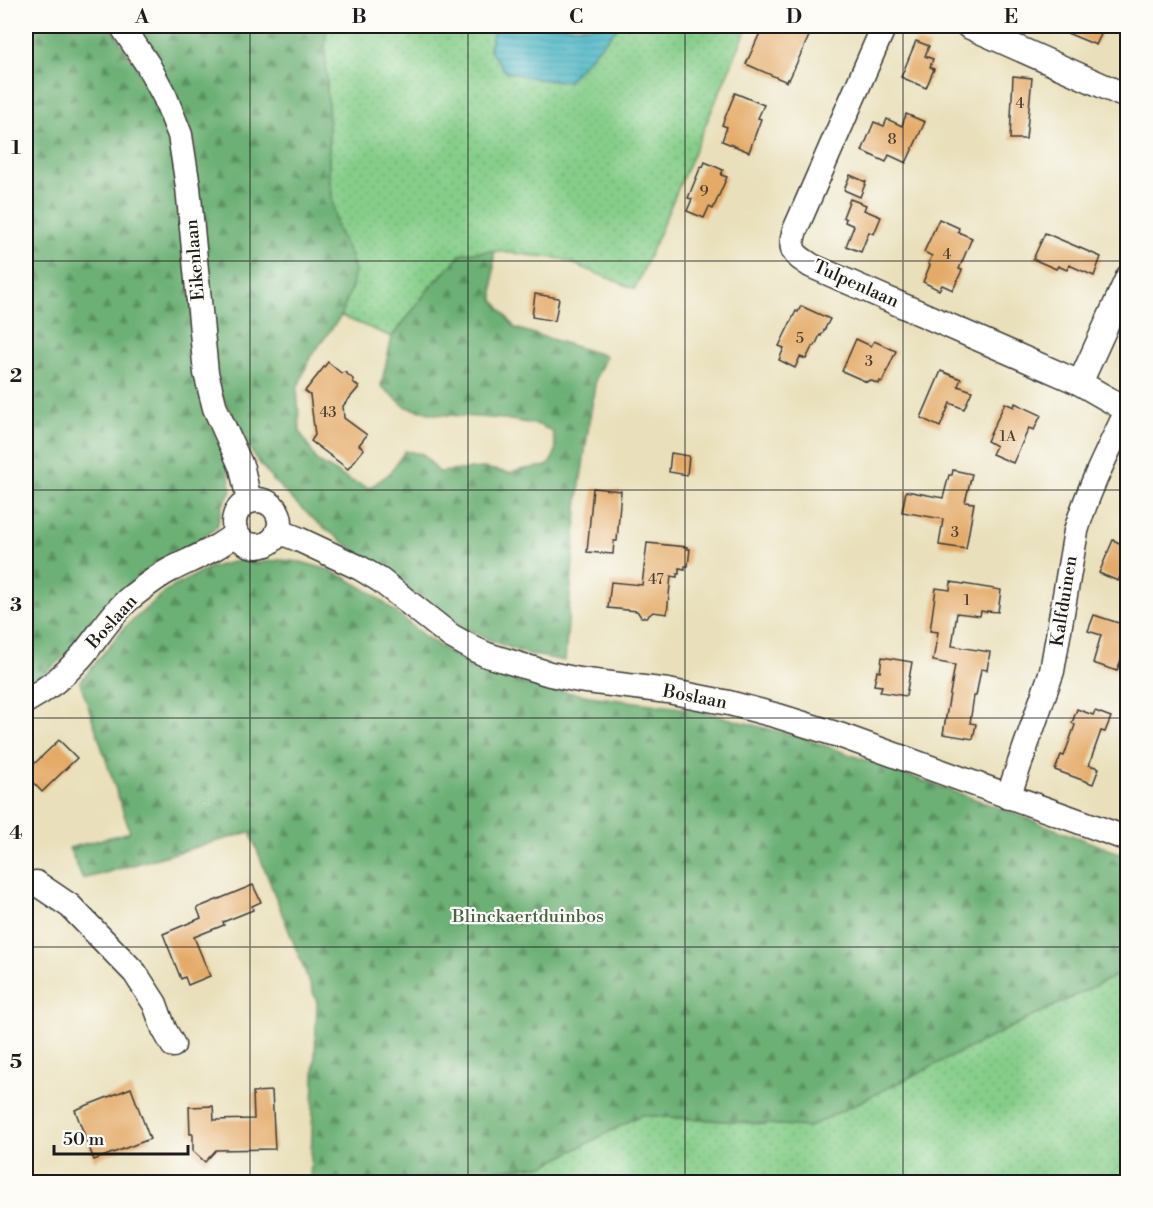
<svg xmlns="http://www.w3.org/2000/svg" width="1153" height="1208" font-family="'Libre Bodoni',serif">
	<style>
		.grass { fill: url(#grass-dots); stroke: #507452; stroke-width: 1.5 }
		.forest { fill: url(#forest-firs); stroke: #446648; stroke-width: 1.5 }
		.water { fill: url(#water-rules); stroke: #326970; stroke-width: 1.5 }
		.building { fill: #e4aa68 }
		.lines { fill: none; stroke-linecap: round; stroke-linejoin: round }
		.minor-casing { stroke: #3b3934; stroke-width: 27 }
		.minor { stroke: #fff; stroke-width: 24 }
		.grid { fill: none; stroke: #1c1c1c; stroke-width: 1.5; stroke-opacity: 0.55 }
		.labels { text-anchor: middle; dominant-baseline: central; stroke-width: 4.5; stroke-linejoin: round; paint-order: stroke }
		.number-label { font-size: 15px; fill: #4e402f }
		.street-label { font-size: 18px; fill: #1c1c1c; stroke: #fdfcf7 }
		.park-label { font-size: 18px; fill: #466348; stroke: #fdfcf7 }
		.neatline { fill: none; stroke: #1c1c1c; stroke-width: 2 }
		.grid-label { font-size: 20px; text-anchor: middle; font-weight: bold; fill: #1c1c1c }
	</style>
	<defs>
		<pattern id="grass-dots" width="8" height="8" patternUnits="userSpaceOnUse" patternTransform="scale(1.5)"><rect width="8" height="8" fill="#85cd89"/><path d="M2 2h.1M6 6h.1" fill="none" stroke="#72af76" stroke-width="1.8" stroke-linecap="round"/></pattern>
		<pattern id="forest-firs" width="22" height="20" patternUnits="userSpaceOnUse" patternTransform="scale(1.5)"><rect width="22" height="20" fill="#6cb075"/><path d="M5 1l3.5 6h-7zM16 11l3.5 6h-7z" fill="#588e5f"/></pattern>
		<pattern id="water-rules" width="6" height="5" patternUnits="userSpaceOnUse" patternTransform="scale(1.5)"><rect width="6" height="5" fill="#49b6c5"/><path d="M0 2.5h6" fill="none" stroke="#3c939f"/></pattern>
	</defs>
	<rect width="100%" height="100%" fill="#fdfcf7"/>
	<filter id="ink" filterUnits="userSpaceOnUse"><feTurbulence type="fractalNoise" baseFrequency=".0167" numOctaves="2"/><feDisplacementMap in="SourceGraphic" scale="12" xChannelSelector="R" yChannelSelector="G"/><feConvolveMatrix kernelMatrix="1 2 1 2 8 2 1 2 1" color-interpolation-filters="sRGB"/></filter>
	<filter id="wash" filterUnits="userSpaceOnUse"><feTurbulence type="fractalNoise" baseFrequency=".008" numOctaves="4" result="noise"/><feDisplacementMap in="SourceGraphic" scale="24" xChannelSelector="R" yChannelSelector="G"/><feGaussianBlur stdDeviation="1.35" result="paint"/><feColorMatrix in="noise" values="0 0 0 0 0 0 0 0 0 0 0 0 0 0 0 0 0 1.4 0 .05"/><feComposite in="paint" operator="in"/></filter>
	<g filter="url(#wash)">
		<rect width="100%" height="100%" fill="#e9e0bb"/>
		<g class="grass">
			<polygon points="326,26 495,26 489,50 567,82 619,26 748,26 635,289 562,259 494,251 463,253 431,286 392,337 341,316 352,286 351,256 337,229 329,175 329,125 325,49"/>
			<polygon points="1127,970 1127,1182 380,1182 546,1165 641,1115 809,1127"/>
		</g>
		<g class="forest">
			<polygon points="26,26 110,26 141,73 170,138 205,409 228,468 231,490 222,507 217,527 202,539 165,558 124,589 73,649 37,680 26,687"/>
			<path d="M135 26H326L325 49 329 125V175L337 229 351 256 355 270 352 286 341 316 310 358 297 389 300 432 317 461 349 480 369 488 389 474 405 451 423 454 439 472 483 468 510 473 524 469 547 466C558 453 557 448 552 431L539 425 505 419 434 414 406 407 381 386 392 337 431 286 463 253 494 251 493 299 515 328 606 356 596 378 578 498 565 661 524 653 490 640 458 625 411 592 319 524 299 506 272 479 254 456 220 392 211 331 193 140 176 95Z"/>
			<polygon points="240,560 257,563 280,560 301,562 326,569 346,578 372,593 423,635 450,653 486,672 538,687 590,696 696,710 803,738 983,802 1127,856 1127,970 809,1127 641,1115 546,1165 380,1182 310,1182 317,1002 250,832 83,879 69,848 130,832 80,682 124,628 167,590 209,568"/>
		</g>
		<polygon class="water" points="495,26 619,26 567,82 544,80 506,72 489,50"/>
		<g id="blocks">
			<g class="building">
				<polygon points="763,26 774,26 787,31 789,26 792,26 809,33 808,35 809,36 789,80 788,79 787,82 746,64"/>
				<polygon points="1050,26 1105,26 1096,45"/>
				<polygon points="916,41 929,46 925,56 933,59 930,67 934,69 926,88 901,77"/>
				<polygon points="1013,76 1032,78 1026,139 1010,139"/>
				<polygon points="735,93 764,105 758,118 761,119 749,152 722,141 727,127 722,125"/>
				<polygon points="906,114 925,122 906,163 889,155 886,162 862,151 874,122 884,126 887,119 902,126"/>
				<polygon points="705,162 723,170 721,175 727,177 713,209 709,207 704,218 687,211 692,199 688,198 701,166 703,167"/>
				<polygon points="850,175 866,182 860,197 844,190"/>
				<polygon points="850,199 866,205 864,210 881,217 874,234 869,232 861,252 846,246 854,226 845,222 846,219 843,217"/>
				<polygon points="939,219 959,228 958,232 972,238 959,269 962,270 953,290 942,285 939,290 923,282 930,265 928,264 932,256 924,252"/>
				<polygon points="1045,233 1101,257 1094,276 1069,265 1067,270 1058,266 1056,269 1033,259"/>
				<polygon points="535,294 559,298 555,321 532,317"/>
				<polygon points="801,306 830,319 821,336 820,335 815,346 812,347 806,359 800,357 795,368 779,360 784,348 779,346 796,311 798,312"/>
				<polygon points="856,339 871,346 874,341 896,351 882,382 880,381 879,384 869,380 867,382 842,371"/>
				<polygon points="328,362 341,373 345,372 353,379 353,382 359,387 343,406 344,418 367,435 359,445 364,449 348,469 311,441 315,435 310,395 305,391"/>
				<polygon points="941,371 961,379 958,386 972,391 964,409 950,403 940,427 921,418"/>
				<polygon points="1005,403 1014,407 1015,403 1041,415 1034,430 1029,428 1013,463 992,454 996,446 987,441"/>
				<polygon points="671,453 689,456 687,475 669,472"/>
				<polygon points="953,470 972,474 965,502 974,503 966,549 939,545 943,519 902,512 906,491 943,498 949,475 952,475"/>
				<polygon points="593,488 621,491 617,541 614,541 613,554 587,552"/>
				<polygon points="1113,540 1128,547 1128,559 1118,581 1099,573"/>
				<polygon points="647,543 687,547 687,549 690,549 688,566 685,566 685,569 679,568 679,574 677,574 677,577 671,576 667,614 653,612 647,617 641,617 637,611 608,608 611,582 642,585"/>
				<polygon points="951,582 1001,590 998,612 987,611 987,612 981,611 980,616 957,613 952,646 990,652 987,670 981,669 976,696 974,696 970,723 976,724 973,739 943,734 955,665 933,661 938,632 930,631 936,588 950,590"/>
				<polygon points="1094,615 1128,626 1128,640 1117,671 1093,663 1101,635 1088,631"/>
				<polygon points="882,657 912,662 906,696 880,692 882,686 874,685 877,671 880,672"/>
				<polygon points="1077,709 1093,715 1095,711 1111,717 1105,732 1101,731 1089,765 1099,768 1093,784 1055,770 1061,755 1064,756 1075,725 1072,723"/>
				<polygon points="59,740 77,758 42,792 26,775 26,755 34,764"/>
				<polygon points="253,885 261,902 252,906 253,910 223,922 224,925 194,937 210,976 188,985 185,977 181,979 163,934 201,918 197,908"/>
				<polygon points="131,1088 150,1139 94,1160 75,1110"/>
				<polygon points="272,1091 275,1149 216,1150 205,1162 193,1151 193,1134 190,1134 189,1107 213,1106 214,1120 254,1119 253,1092"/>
			</g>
		</g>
	</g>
	<g filter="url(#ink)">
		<use href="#blocks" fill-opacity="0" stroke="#3b3934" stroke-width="1.5"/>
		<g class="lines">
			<g class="minor-casing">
				<g id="minor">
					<polyline points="122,26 148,65 165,97 180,135 188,187 206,373 215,408 242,468 249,501"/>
					<path d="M884 26 795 230C788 252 795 255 812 266L1080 383"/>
					<polyline points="968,26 1128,97"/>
					<polyline points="1127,410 1080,383 1128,277"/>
					<circle cx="257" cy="523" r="23"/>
					<polyline points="278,531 298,539 360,568 380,580 451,636 474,649 487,655 550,674 579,680 668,691 729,703 778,716 842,736 1128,839"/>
					<path d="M26 701C46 690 64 676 80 658 97 639 110 615 130 598 143 588 157 576 172 569 194 558 218 549 236 533"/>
					<path d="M1008 797 1052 671 1076 531C1088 489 1109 449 1128 409"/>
					<polyline points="26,885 36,883 70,906 135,973 155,1004 164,1029 173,1045"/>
				</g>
			</g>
			<use href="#minor" class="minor"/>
		</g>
	</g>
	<path class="grid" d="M250 26V1182M468 26V1182M685 26V1182M903 26V1182M26 261H1128M26 490H1128M26 718H1128M26 947H1128"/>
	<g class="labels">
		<g class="number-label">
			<text x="1020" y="103">4</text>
			<text x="892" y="139">8</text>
			<text x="704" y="191">9</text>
			<text x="947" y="254">4</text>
			<text x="800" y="338">5</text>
			<text x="869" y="361">3</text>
			<text x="328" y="412">43</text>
			<text x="1008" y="436">1A</text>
			<text x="955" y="532">3</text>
			<text x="656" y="579">47</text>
			<text x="967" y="600">1</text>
		</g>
		<g class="street-label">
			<text transform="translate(195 260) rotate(-95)">Eikenlaan</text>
			<text transform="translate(856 284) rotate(24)">Tulpenlaan</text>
			<text transform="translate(1064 601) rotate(-81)">Kalfduinen</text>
			<text transform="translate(112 622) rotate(-48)">Boslaan</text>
			<text transform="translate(695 697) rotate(11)">Boslaan</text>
		</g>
		<g class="park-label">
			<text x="528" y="916">Blinckaertduinbos</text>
		</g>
	</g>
	<rect width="1153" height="1208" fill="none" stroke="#fdfcf7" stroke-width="66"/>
	<path d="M54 1145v9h134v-9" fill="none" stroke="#1c1c1c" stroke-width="3"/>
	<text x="63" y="1145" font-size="18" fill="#1c1c1c" stroke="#fdfcf7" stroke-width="4.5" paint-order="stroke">50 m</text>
	<rect x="33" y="33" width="1087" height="1142" class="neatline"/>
	<g class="grid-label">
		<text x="142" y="23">A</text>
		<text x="359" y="23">B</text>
		<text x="576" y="23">C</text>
		<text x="794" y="23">D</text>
		<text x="1011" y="23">E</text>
		<text x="16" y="154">1</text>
		<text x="16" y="382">2</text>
		<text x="16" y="611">3</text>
		<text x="16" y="839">4</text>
		<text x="16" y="1068">5</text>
	</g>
</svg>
